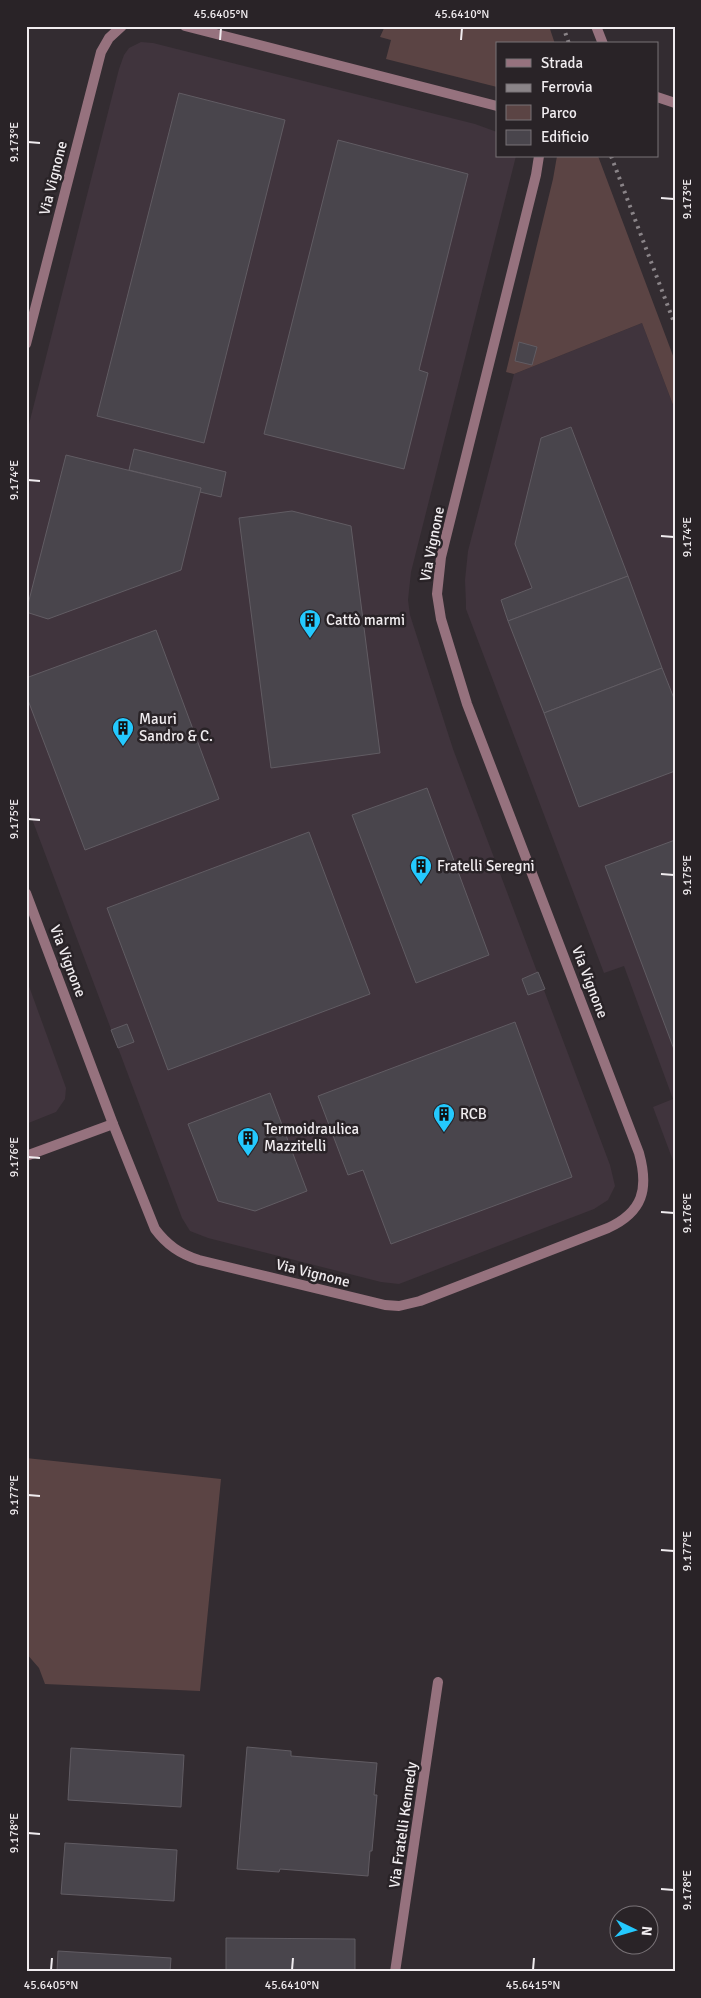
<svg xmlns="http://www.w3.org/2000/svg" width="701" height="1998" font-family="Signika,sans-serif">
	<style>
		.built { fill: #40343d }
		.green { fill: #5b4444 }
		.building { fill: #49454c; stroke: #615c63 }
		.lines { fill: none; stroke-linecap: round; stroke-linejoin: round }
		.minor { stroke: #96727e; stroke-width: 10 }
		.rail { stroke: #8a8488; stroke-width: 4; stroke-dasharray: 2.5 5; stroke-linecap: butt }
		.ticks { fill: none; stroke: #f0ecef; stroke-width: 2 }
		.labels { text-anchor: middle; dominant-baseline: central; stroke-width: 5; stroke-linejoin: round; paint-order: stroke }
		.street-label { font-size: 15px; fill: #f0ecef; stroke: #292327 }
		.poi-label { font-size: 15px; fill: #f0ecef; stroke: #292327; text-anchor: start }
		.neatline { fill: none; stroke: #f0ecef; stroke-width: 2 }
		.ticks-label { font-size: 12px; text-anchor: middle; fill: #f0ecef }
	</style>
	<rect width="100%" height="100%" fill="#332c31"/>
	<g class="built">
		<polygon points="141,42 153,43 475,124 497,132 497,156 516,156 411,572 408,600 410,615 453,749 610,1165 615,1186 608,1200 594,1209 399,1284 381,1282 208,1238 190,1231 182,1218 26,803 26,436 119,69 124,55 129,48"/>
		<polygon points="642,323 675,410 675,1166 653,1107 673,1099 624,966 604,973 466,609 466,604 465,580 468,551 514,374"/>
		<polygon points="26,978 66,1088 65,1099 56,1112 26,1124"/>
	</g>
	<g class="green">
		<polygon points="385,26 549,26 555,44 497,44 497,87 386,59 391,40 380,37"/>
		<polygon points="557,156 598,156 675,361 675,410 642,323 514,374 506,372 553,179"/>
		<polygon points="26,1458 221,1479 200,1691 45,1684 39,1668 26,1653"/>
	</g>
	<g class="building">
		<polygon points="179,93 285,120 204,443 97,416"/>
		<polygon points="338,140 468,174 419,370 428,373 404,469 264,434"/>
		<polygon points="519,342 537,347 532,365 515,361"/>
		<polygon points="571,427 628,576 508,621 501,600 532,588 515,544 541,438"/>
		<polygon points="134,449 226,472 221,497 200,492 201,488 129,470"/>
		<polygon points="66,455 201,488 181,570 48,619 26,612"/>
		<polygon points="292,511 351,526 380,753 271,768 239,518"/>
		<polygon points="628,576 662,668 544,713 508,621"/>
		<polygon points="156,630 219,799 85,850 26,695 26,678"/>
		<polygon points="662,668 675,701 675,771 579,807 544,713"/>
		<polygon points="427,788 489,955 416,983 352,815"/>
		<polygon points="309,832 370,994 168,1070 107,908"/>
		<polygon points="675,840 675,1052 605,866"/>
		<polygon points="538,972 545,989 528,995 522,979"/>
		<polygon points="515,1022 572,1177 391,1244 363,1170 348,1175 318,1096"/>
		<polygon points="127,1024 134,1042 118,1048 111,1030"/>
		<polygon points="270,1093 307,1191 255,1211 218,1201 188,1124"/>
		<polygon points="247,1747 291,1751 291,1756 377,1763 374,1795 377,1795 372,1851 370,1851 368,1876 280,1869 279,1872 237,1869"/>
		<polygon points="71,1748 184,1755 181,1807 68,1800"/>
		<polygon points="65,1843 177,1850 174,1901 61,1894"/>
		<polygon points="226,1938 355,1939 355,1972 226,1972"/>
		<polygon points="58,1951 171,1958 170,1972 57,1972"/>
	</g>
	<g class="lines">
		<g class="minor">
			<polyline points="185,26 497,106"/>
			<polyline points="596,26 603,44"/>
			<polyline points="657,97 675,103"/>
			<polyline points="26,344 101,52 109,38 122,26"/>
			<polyline points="26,893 113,1124"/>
			<path d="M26 1156 113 1124 155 1229C167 1245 180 1254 199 1260L385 1305 399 1306 420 1301 608 1228C643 1212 649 1189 639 1153L467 704 441 619 437 594 441 557 536 175 539 156"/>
			<polyline points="395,1972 438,1682"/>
		</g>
		<g class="rail">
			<polyline points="563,26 569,44"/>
			<polyline points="611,156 675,325"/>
		</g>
	</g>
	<path class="ticks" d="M220 40 221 28M461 40 462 28M28 142 40 143M661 198 674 199M28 480 40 481M661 536 674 537M28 819 40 820M661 874 674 875M28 1157 40 1158M661 1212 674 1213M28 1495 40 1496M661 1550 674 1551M28 1833 40 1834M661 1889 674 1890M51 1970 52 1958M292 1970 293 1958M533 1970 534 1958"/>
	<defs>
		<g id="building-pin" transform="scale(1.125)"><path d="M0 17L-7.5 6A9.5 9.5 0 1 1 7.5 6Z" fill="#24c9fe" stroke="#292327"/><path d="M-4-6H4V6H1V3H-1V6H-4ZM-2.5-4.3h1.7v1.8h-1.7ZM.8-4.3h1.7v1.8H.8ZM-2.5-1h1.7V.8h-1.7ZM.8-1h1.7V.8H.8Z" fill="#111"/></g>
	</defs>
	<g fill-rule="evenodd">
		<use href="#building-pin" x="310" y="620"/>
		<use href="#building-pin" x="123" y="728"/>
		<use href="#building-pin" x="421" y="866"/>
		<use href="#building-pin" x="444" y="1114"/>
		<use href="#building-pin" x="248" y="1138"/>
	</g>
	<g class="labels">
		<g class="street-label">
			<text transform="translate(53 178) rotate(-76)">Via Vignone</text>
			<text transform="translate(432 544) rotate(-79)">Via Vignone</text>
			<text transform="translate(68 961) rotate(69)">Via Vignone</text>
			<text transform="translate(590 982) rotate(69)">Via Vignone</text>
			<text transform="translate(313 1273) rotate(14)">Via Vignone</text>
			<text transform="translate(403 1825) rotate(-82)">Via Fratelli Kennedy</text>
		</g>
		<g class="poi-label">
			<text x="326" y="620">Cattò marmi</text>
			<text x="139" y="719">Mauri<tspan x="139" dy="17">Sandro &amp; C.</tspan></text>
			<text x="437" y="866">Fratelli Seregni</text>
			<text x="460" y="1114">RCB</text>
			<text x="264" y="1129">Termoidraulica<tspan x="264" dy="17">Mazzitelli</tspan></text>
		</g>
	</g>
	<rect width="701" height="1998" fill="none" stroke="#292327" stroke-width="55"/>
	<rect x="496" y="42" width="162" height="115" fill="#292327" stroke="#797377"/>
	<rect x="506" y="59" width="25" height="8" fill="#96727e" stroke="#797377"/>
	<text x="541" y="68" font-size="15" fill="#f0ecef">Strada</text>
	<rect x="506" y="84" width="25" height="8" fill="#8a8488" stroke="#797377"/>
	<text x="541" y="92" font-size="15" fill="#f0ecef">Ferrovia</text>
	<rect x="506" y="105" width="25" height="15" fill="#5b4444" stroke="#797377"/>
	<text x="541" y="118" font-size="15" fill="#f0ecef">Parco</text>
	<rect x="506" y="130" width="25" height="15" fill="#49454c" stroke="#797377"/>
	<text x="541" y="142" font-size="15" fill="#f0ecef">Edificio</text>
	<g transform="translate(634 1930) rotate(95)"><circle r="24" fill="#292327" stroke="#797377"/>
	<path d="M0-4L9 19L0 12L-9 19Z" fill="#24c9fe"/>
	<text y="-8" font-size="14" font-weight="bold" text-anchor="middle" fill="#f0ecef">N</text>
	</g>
	<rect x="28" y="28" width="646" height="1942" class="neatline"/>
	<g class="ticks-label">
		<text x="221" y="18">45.6405°N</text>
		<text x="462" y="18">45.6410°N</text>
		<text transform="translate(14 142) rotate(-90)" y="4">9.173°E</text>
		<text transform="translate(687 199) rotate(-90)" y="4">9.173°E</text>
		<text transform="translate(14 480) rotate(-90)" y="4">9.174°E</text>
		<text transform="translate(687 537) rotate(-90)" y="4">9.174°E</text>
		<text transform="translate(14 819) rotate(-90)" y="4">9.175°E</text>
		<text transform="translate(687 875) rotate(-90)" y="4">9.175°E</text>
		<text transform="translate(14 1157) rotate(-90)" y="4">9.176°E</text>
		<text transform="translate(687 1213) rotate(-90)" y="4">9.176°E</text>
		<text transform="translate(14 1495) rotate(-90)" y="4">9.177°E</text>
		<text transform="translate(687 1551) rotate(-90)" y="4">9.177°E</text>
		<text transform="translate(14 1833) rotate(-90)" y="4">9.178°E</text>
		<text transform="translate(687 1890) rotate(-90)" y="4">9.178°E</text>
		<text x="51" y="1989">45.6405°N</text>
		<text x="292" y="1989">45.6410°N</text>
		<text x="533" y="1989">45.6415°N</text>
	</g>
</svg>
